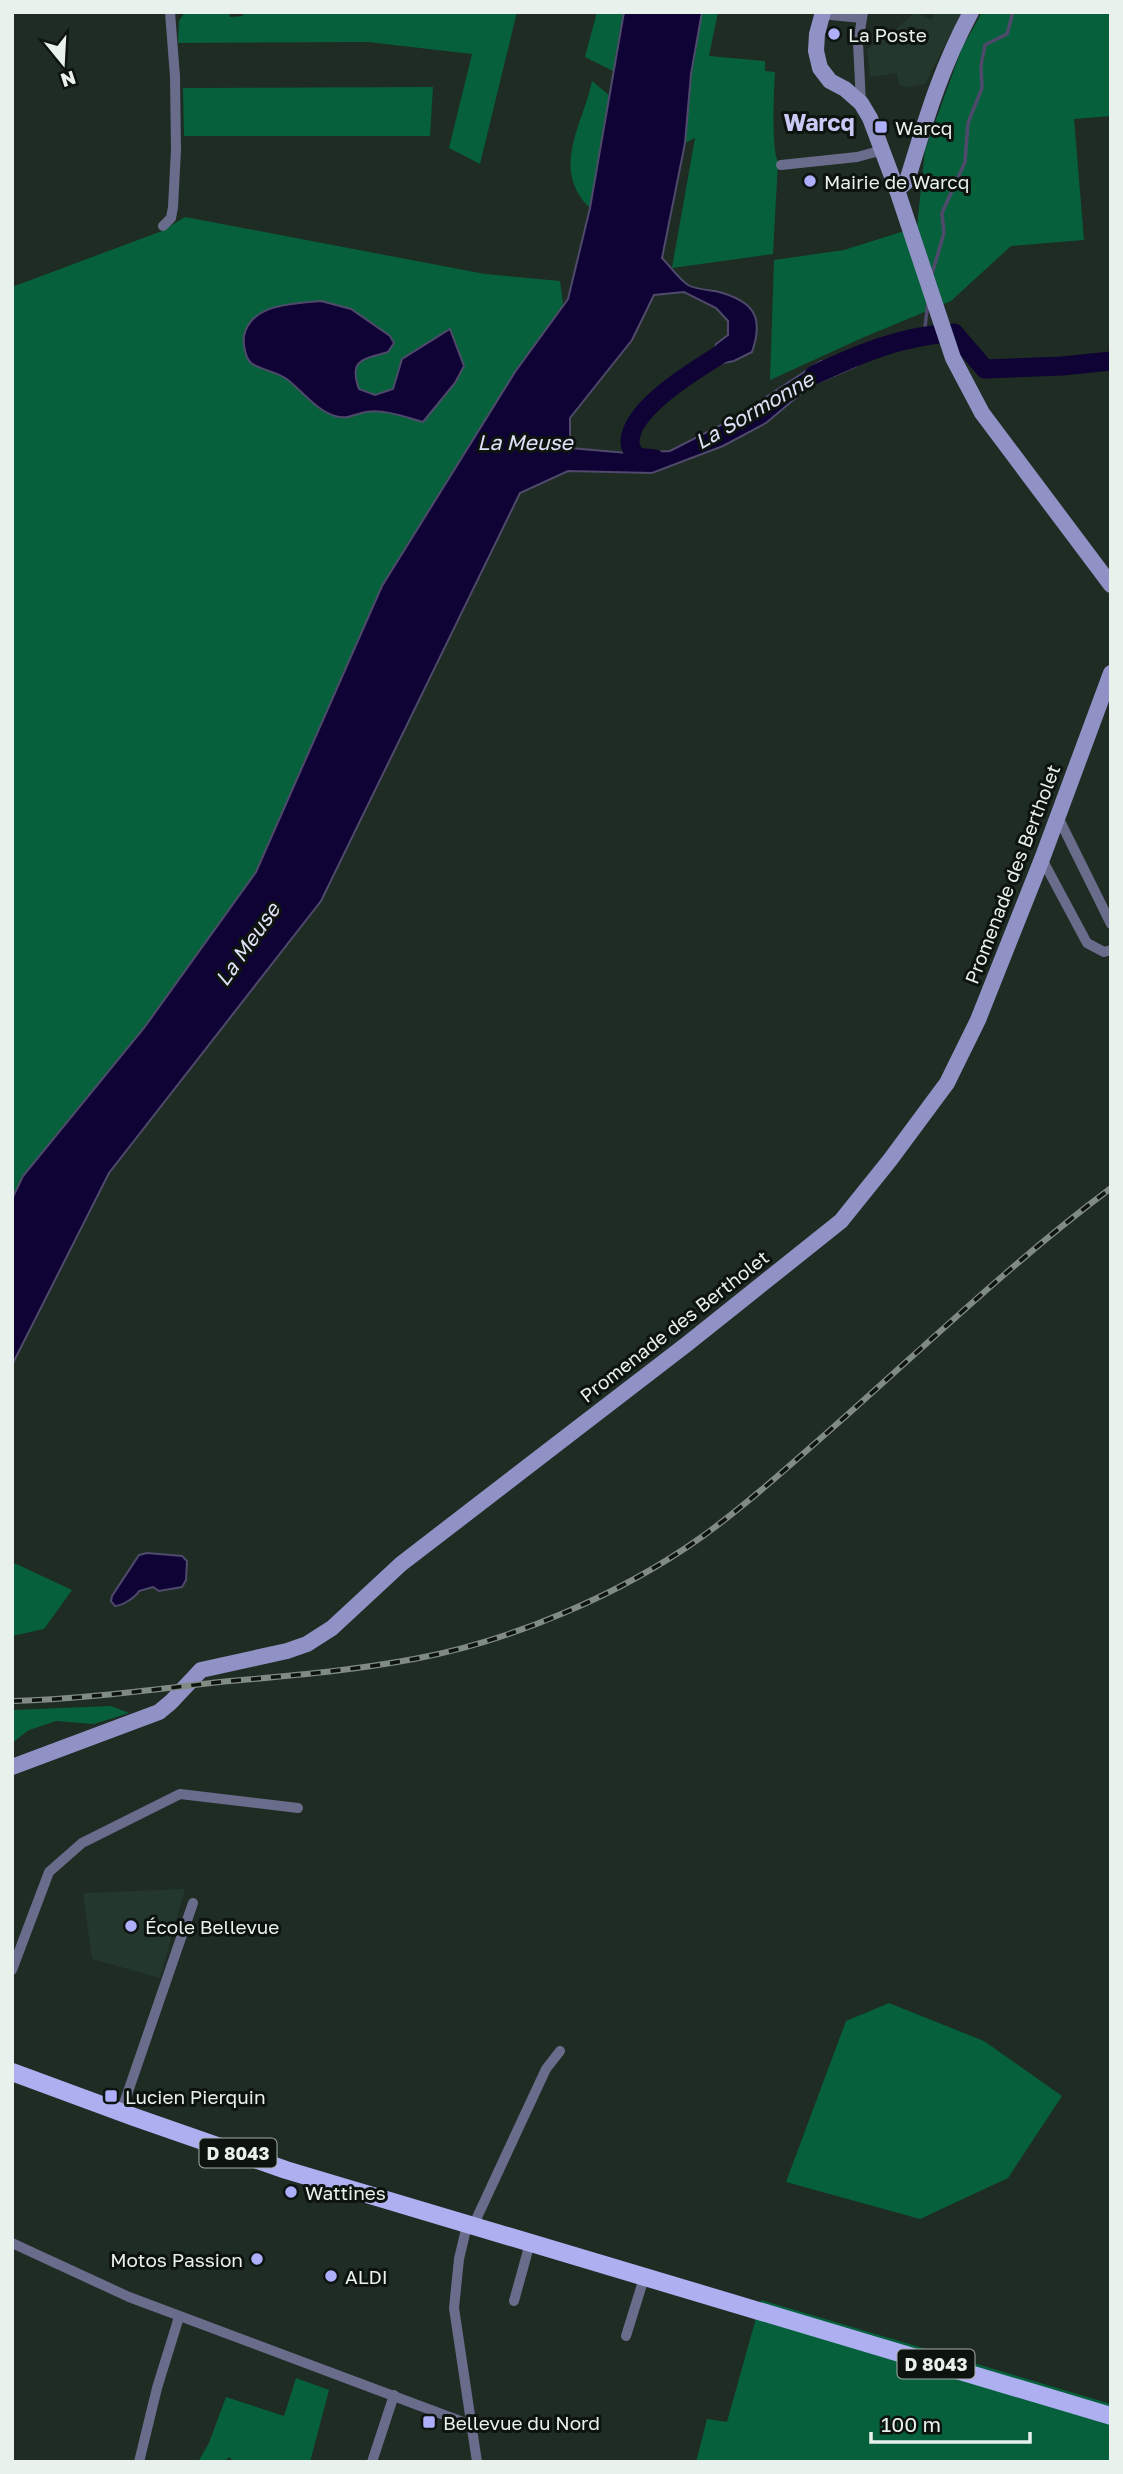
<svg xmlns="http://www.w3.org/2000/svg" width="1123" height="2474" font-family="'Golos Text',sans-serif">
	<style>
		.built { fill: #23372c }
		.green { fill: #07603c }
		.water { fill: #0e0334; stroke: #4f4a6b; stroke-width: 2 }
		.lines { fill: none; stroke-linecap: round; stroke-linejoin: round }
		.stream { stroke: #4f4a6b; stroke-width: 3.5 }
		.river { stroke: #0e0334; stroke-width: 19 }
		.street { stroke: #6a6c8c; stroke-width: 10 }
		.secondary { stroke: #9091c5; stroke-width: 16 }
		.primary { stroke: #adaff1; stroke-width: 18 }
		.rail-casing { stroke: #808b84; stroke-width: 6 }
		.rail { stroke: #0d130f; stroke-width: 3.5; stroke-dasharray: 10; stroke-linecap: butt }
		.poi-dot { fill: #adaffb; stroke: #0d130f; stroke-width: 2.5 }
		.labels { text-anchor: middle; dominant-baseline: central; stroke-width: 6; stroke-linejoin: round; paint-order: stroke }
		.shield { fill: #0d130f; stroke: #a6aea9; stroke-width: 2 }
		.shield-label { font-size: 18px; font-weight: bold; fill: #e8f1eb }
		.poi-label { font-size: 19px; fill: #e8f1eb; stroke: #0d130f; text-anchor: start }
		.street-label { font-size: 19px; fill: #e8f1eb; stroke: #0d130f }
		.water-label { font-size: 21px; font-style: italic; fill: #dfe0f5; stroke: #0d130f }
		.quarter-label { font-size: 23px; font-weight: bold; fill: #c8caf5; stroke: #0d130f }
	</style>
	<rect width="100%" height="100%" fill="#1e2c24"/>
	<g class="built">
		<polygon points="915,12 931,20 936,12 962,12 925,84 907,87 899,85 897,73 870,77 867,49 894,31"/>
		<polygon points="185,1889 160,1978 92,1959 83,1893"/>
	</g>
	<g class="green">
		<polygon points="185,12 229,12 230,17 243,16 242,12 517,12 480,164 449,148 472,54 368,42 178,43 179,21"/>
		<polygon points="597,12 625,12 615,72 585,57"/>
		<path d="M702 12H718L709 56 765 61V71L775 72C774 89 771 149 778 162L773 254 672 268 695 138 685 143 691 74Z"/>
		<polygon points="982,12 1111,12 1111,116 1074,119 1084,240 1011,246 951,301 862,338 770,380 774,260 844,250 917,227 925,150 962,48"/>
		<path d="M592 81 610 96 590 208C550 169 583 125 592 81Z"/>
		<polygon points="433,87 430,136 184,136 183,88"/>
		<polygon points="185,217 485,274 560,281 563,305 515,372 447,481 363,629 256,872 144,1028 23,1176 12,1199 12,287 162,231"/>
		<polygon points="12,1562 72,1590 44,1629 12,1636"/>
		<polygon points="111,1706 129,1713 94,1724 56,1721 29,1730 12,1743 12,1710"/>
		<polygon points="889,2003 984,2041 1062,2096 1008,2178 920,2219 786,2182 846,2021"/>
		<polygon points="761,2300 1111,2404 1111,2462 696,2462 707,2419 727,2422"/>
		<polygon points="296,2378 329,2390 310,2462 233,2462 230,2457 223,2462 198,2462 209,2443 226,2397 284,2416"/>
	</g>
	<g class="water">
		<path d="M624 12H702L691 74 685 143 662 258C670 266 679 279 688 285 695 289 707 290 715 291 752 300 765 315 752 352L734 361 713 365 716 344 728 335V321L716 308 684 292 654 295 632 340 570 418V448L628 453 670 451 731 420 821 361 855 367 810 386 766 423 723 446 652 473 568 471 520 493 321 901 109 1173 12 1365V1199L23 1176 144 1028 256 872 382 586 515 372 568 299 590 208Z"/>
		<path d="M321 301 351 309 390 336 394 343 388 352C364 359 348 359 359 389L375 395 393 389 402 359 450 329 464 366 455 383 423 422C405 417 385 409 366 412 354 414 348 420 335 416 316 410 303 392 288 380 277 371 256 369 250 362 245 356 243 344 244 336 250 304 295 303 321 301Z"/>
		<path d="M147 1553 182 1556 187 1561 186 1580 182 1587 159 1591 153 1587 139 1591C136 1597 122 1606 115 1606L111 1601 112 1596 139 1555Z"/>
	</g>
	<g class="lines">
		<g class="stream">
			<polyline points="932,274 944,233 942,213 965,162 968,123 982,88 981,66 985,45 1007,34 1013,12"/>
			<polyline points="924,335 928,302"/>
		</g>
		<g class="river">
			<path d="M814 375C859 354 903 335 954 333L985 369 1062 366 1111 361"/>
			<path d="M655 459 636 457C633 452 630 448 630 442 630 405 708 363 735 345"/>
		</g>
		<g class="street">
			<polyline points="822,14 861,18"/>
			<polyline points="861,103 858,43 863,12"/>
			<polyline points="781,165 857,157 883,150"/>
			<polyline points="163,226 171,218 173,207 176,150 175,77 170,12"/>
			<polyline points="1058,817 1111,924"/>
			<polyline points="1042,859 1087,943 1104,952 1111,950"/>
			<polyline points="12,1970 49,1872 82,1843 180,1794 298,1808"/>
			<polyline points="121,2112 193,1903"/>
			<polyline points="467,2225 459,2259 454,2308 477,2462"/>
			<polyline points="473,2226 546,2069 560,2051"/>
			<polyline points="12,2243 129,2297 471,2425"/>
			<polyline points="514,2301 530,2243"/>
			<polyline points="626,2336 644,2278"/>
			<polyline points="139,2462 157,2388 179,2317"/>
			<polyline points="372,2462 394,2395"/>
		</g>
		<g class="secondary">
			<polyline points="823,12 817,34 816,51 820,68 830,81 845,89 861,103 870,118 897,190 953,358 982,413 1111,585"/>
			<path d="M897 190 907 181C926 119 940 70 971 12"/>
			<polyline points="12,1767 159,1712 171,1702 201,1670 287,1651 307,1644 332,1628 401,1564 687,1344 841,1221 890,1160 947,1083 978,1020 1042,859 1111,673"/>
		</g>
		<polyline class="primary" points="12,2072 134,2117 286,2170 1111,2416"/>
		<g class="rail-casing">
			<path id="rail" d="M12 1701C82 1699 151 1690 220 1682 285 1676 350 1671 414 1659 512 1641 622 1594 703 1536 747 1504 788 1467 829 1431 922 1349 1012 1262 1111 1188"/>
		</g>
		<use href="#rail" class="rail"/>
	</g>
	<g class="poi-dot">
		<circle cx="834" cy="34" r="7"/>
		<rect x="874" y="120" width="14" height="14" rx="3.5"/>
		<circle cx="810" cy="181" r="7"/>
		<circle cx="131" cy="1926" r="7"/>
		<rect x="104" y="2089" width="14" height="14" rx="3.5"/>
		<circle cx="291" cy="2192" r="7"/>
		<circle cx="257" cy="2259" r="7"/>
		<circle cx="331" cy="2276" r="7"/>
		<rect x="422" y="2415" width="14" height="14" rx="3.5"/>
	</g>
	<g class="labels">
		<g class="shield">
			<rect x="199.5" y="2138.5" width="77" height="29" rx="5"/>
			<rect x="897.5" y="2349.5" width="77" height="29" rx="5"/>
		</g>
		<g class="shield-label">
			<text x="238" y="2153">D 8043</text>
			<text x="936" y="2364">D 8043</text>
		</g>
		<g class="poi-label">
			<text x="848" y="34">La Poste</text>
			<text x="895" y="127">Warcq</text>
			<text x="824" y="181">Mairie de Warcq</text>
			<text x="145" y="1926">École Bellevue</text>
			<text x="125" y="2096">Lucien Pierquin</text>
			<text x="305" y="2192">Wattines</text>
			<text x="243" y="2259" text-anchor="end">Motos Passion</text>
			<text x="345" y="2276">ALDI</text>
			<text x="443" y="2422">Bellevue du Nord</text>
		</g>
		<g class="street-label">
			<text transform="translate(1012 874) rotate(-69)">Promenade des Bertholet</text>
			<text transform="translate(674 1326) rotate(-38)">Promenade des Bertholet</text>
		</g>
		<g class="water-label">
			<text transform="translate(754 410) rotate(-30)">La Sormonne</text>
			<text x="525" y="442">La Meuse</text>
			<text transform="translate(247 944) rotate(-55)">La Meuse</text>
		</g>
		<g class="quarter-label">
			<text x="819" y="122">Warcq</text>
		</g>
	</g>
	<rect width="1123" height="2474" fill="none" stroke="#e8f1eb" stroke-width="28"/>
	<g transform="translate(63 63) rotate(162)" stroke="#0d130f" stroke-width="5" paint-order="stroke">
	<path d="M0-5L12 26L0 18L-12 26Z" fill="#e8f1eb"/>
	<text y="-10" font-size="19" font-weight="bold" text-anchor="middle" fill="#e8f1eb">N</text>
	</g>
	<path d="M871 2432v10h159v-10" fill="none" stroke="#e8f1eb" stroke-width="3.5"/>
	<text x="881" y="2432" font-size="21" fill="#e8f1eb" stroke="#0d130f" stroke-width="5" paint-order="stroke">100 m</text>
</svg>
